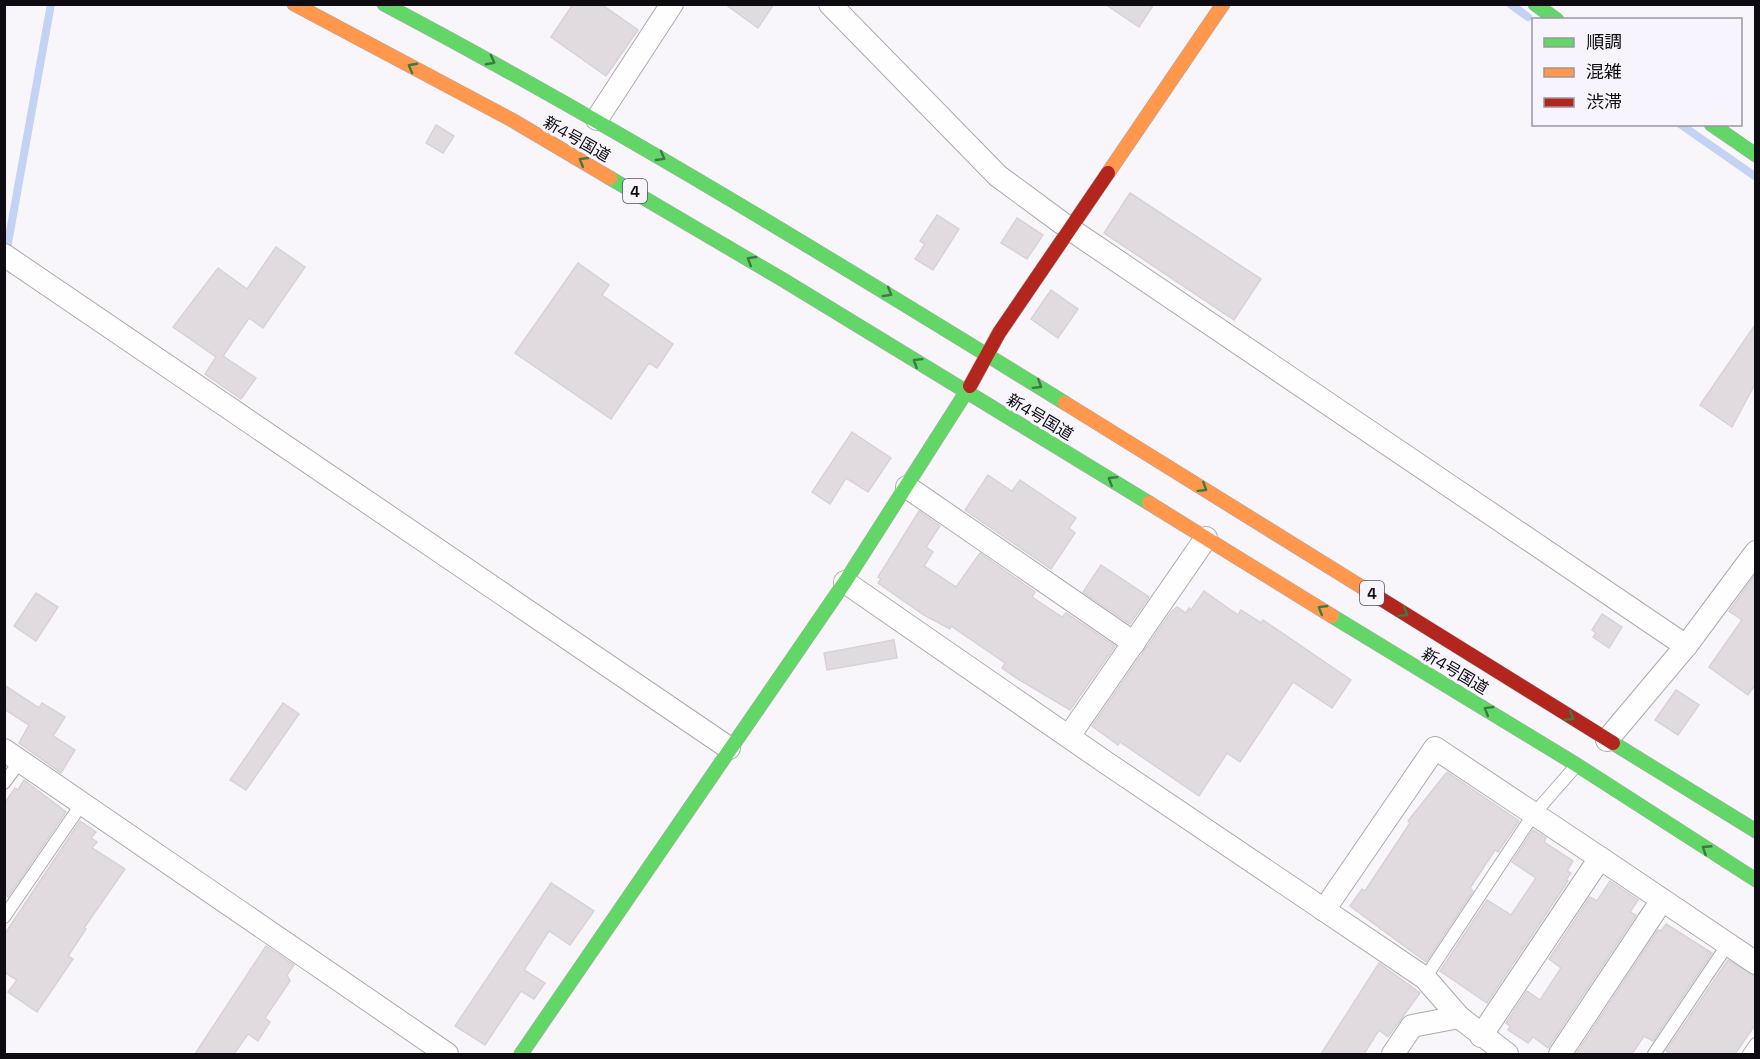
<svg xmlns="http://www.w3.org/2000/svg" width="1760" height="1059" font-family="'Space Grotesk','Noto Sans JP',sans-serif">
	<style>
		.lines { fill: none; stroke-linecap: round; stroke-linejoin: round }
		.stream { stroke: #c4d3f4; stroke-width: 8 }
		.building { fill: #e1dbe0; stroke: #d8d2d7; stroke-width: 1.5 }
		.lane-casing { stroke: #adaab1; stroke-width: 14 }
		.street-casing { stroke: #adaab1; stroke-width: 24 }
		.fast-casing { stroke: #adaab1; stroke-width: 15 }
		.slow-casing { stroke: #adaab1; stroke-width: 15 }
		.jam-casing { stroke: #adaab1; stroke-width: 15 }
		.lane { stroke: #fefefe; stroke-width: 12 }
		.street { stroke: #fefefe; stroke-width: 22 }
		.fast { stroke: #63d668; stroke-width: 14 }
		.slow { stroke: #ff974d; stroke-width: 14 }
		.jam { stroke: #b3261e; stroke-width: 14 }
		.oneway { stroke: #3d7b41 }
		.labels { text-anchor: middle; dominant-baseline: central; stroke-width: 6; stroke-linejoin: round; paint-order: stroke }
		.shield { fill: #f7f4fd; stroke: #545158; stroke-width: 1.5 }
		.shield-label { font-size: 15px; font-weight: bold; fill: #0e0b12 }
		.street-label { font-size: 16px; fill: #0e0b12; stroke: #f7f4fd }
	</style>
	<rect width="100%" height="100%" fill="#f8f6fb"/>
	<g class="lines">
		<g class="stream">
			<polyline points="1510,4 1528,17"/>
			<polyline points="1680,124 1756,177"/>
			<polyline points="6,254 51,4"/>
		</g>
	</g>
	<g class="building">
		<polygon points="573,4 601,4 638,30 606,76 551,37"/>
		<polygon points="725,4 774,4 758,28"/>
		<polygon points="1105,4 1154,4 1139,27"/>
		<polygon points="436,125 454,136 443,153 426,143"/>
		<polygon points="1130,193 1261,279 1234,320 1104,233"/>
		<polygon points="937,215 959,229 933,270 915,259 925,244 920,241"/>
		<polygon points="1017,218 1043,235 1027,259 1001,243"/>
		<polygon points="276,247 305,267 263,328 249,318 223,356 256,378 241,399 205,374 216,357 173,327 218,268 247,289"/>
		<polygon points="578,263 609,285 602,295 673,344 657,368 649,363 611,419 515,353"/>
		<polygon points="1051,290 1078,309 1058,338 1031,319"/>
		<polygon points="1755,325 1755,384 1732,427 1700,405"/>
		<polygon points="852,432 891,458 868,492 846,478 830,504 812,492"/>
		<polygon points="988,475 1012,491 1020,480 1076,518 1069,528 1075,533 1051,569 965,510"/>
		<polygon points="919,511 940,526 926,547 933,552 924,566 956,587 980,553 1035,592 1032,597 1062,617 1066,613 1115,646 1070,710 1018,679 1002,668 1005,663 951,626 950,629 924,615 878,583 881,579 878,577"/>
		<polygon points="1101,565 1149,597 1130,624 1083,592"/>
		<polygon points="1755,575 1755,685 1748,695 1709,667 1742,620 1729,611"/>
		<polygon points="1204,591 1238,615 1241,610 1261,623 1263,620 1351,680 1332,708 1293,682 1240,762 1227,753 1199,796 1120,742 1118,745 1092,726 1171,612 1177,607 1186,613 1189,608 1191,610"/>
		<polygon points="36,593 58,607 36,641 14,626"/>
		<polygon points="1602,614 1622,627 1609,648 1593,637 1596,633 1592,630"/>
		<polygon points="894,640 897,658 827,670 824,653"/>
		<polygon points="4,685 39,708 42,703 65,717 53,736 75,750 61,773 19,743 29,725 4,709"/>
		<polygon points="1676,690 1699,705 1678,735 1655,720"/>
		<polygon points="283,703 299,714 246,790 230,780"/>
		<polygon points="1447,772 1519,821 1498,852 1495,850 1470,888 1473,891 1426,962 1350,906 1362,889 1365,891 1410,823 1408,821"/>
		<polygon points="24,780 66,812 8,897 4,894 4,804 15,788 18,790"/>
		<polygon points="80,821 96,832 91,838 97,842 92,848 125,869 84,928 86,929 68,956 73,959 37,1012 8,992 17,980 4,972 4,935"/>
		<polygon points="1533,830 1546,838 1544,842 1573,861 1567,871 1571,873 1566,880 1568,881 1487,1003 1440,971 1487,900 1511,915 1536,878 1512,862"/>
		<polygon points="1610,881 1638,900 1630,912 1636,915 1548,1048 1533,1037 1528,1043 1508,1030 1510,1026 1506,1023 1527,991 1540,1000 1561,968 1549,959 1590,897 1597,901"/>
		<polygon points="551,883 594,911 570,945 549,931 524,970 545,983 534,999 521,991 485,1045 455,1026"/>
		<polygon points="1666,924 1712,953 1653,1041 1644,1036 1632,1054 1576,1054 1658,930 1661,931"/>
		<polygon points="266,946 294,965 287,975 290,981 265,1018 270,1022 258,1041 248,1034 234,1054 195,1054"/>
		<polygon points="1728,960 1755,976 1755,1025 1735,1054 1672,1054 1666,1051"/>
		<polygon points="1379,963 1420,993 1388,1037 1379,1030 1364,1054 1321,1054"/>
	</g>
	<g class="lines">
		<g class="lane-casing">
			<g id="lane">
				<polyline points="4,783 21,760"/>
				<polyline points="4,917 83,802"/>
				<polyline points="1425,978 1533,815 1575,767"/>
				<polyline points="1654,1054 1728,944"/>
				<polyline points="1749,1054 1756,1044"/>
			</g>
		</g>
		<g class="street-casing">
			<g id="street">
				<polyline points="830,4 998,176 1070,229 1686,646"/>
				<polyline points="597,119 672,4"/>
				<polyline points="4,255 729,748"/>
				<polyline points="907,487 1134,643"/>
				<polyline points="845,582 1108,764 1425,978 1459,1017 1507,1054"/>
				<polyline points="1069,736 1206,538"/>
				<polyline points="1607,740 1686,646 1756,552"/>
				<polyline points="4,750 447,1054"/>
				<polyline points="1600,858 1756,963"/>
				<polyline points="1324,910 1435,748 1600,858 1481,1036"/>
				<polyline points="1393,1054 1412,1026 1459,1017"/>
				<polyline points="1560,1054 1662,900"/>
			</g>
		</g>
		<g class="fast-casing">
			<g id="fast">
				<path d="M384 4C617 127 841 265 1065 403"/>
				<polyline points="1535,4 1557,20"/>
				<polyline points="1711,124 1756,155"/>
				<polyline points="610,178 785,281 1149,503"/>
				<polyline points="1332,616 1577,765 1756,880"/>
				<polyline points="1613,743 1756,831"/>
				<polyline points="521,1054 845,582 970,386"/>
			</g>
		</g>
		<g class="slow-casing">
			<g id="slow">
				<polyline points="294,4 512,120 610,178"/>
				<polyline points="1108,173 1223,4"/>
				<polyline points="1065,403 1373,594"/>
				<polyline points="1149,503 1332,616"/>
			</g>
		</g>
		<g class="jam-casing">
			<g id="jam">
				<polyline points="970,386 999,333 1108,173"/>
				<polyline points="1373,594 1613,743"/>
			</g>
		</g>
		<use href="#lane" class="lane"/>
		<use href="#street" class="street"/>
		<use href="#fast" class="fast"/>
		<use href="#slow" class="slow"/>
		<use href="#jam" class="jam"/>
	</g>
	<defs><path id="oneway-chevron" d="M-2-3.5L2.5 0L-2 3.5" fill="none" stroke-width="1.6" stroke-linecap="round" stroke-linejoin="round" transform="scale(1.5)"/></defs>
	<g class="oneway">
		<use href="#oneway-chevron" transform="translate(491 61) rotate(28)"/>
		<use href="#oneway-chevron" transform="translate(412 67) rotate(-152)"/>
		<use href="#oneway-chevron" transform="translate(661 157) rotate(30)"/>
		<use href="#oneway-chevron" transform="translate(583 161) rotate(-150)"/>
		<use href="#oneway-chevron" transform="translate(751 260) rotate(-149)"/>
		<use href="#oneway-chevron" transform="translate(888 293) rotate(31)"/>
		<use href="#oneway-chevron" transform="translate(917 362) rotate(-148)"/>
		<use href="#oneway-chevron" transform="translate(1038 385) rotate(32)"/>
		<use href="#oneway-chevron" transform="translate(1112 480) rotate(-148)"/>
		<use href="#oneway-chevron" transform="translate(1203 488) rotate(32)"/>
		<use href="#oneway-chevron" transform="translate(1322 609) rotate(-149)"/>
		<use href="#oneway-chevron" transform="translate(1404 613) rotate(32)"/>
		<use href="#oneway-chevron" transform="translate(1488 710) rotate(-149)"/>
		<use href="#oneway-chevron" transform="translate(1570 717) rotate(32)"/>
		<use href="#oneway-chevron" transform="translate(1706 849) rotate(-147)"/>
	</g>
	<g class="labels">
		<g class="shield">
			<rect x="623" y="179" width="24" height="24" rx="4.5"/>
			<rect x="1360" y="581" width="24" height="24" rx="4.5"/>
		</g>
		<g class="shield-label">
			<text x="635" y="191">4</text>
			<text x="1372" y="593">4</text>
		</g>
		<g class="street-label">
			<text transform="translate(577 139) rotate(30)">新4号国道</text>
			<text transform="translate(1040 417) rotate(31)">新4号国道</text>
			<text transform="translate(1455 671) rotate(31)">新4号国道</text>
		</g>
	</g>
	<rect width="1760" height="1059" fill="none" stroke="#0e0b12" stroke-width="12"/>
	<rect x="1532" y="18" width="210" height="108" fill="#f7f4fd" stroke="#9a979f" stroke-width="1.5"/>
	<rect x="1544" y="38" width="30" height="9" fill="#63d668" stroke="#9a979f" stroke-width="1.5"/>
	<text x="1586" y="48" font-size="18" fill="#0e0b12">順調</text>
	<rect x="1544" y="68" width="30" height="9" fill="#ff974d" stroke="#9a979f" stroke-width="1.5"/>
	<text x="1586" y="78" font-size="18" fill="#0e0b12">混雑</text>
	<rect x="1544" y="98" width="30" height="9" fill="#b3261e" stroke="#9a979f" stroke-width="1.5"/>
	<text x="1586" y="108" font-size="18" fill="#0e0b12">渋滞</text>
</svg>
